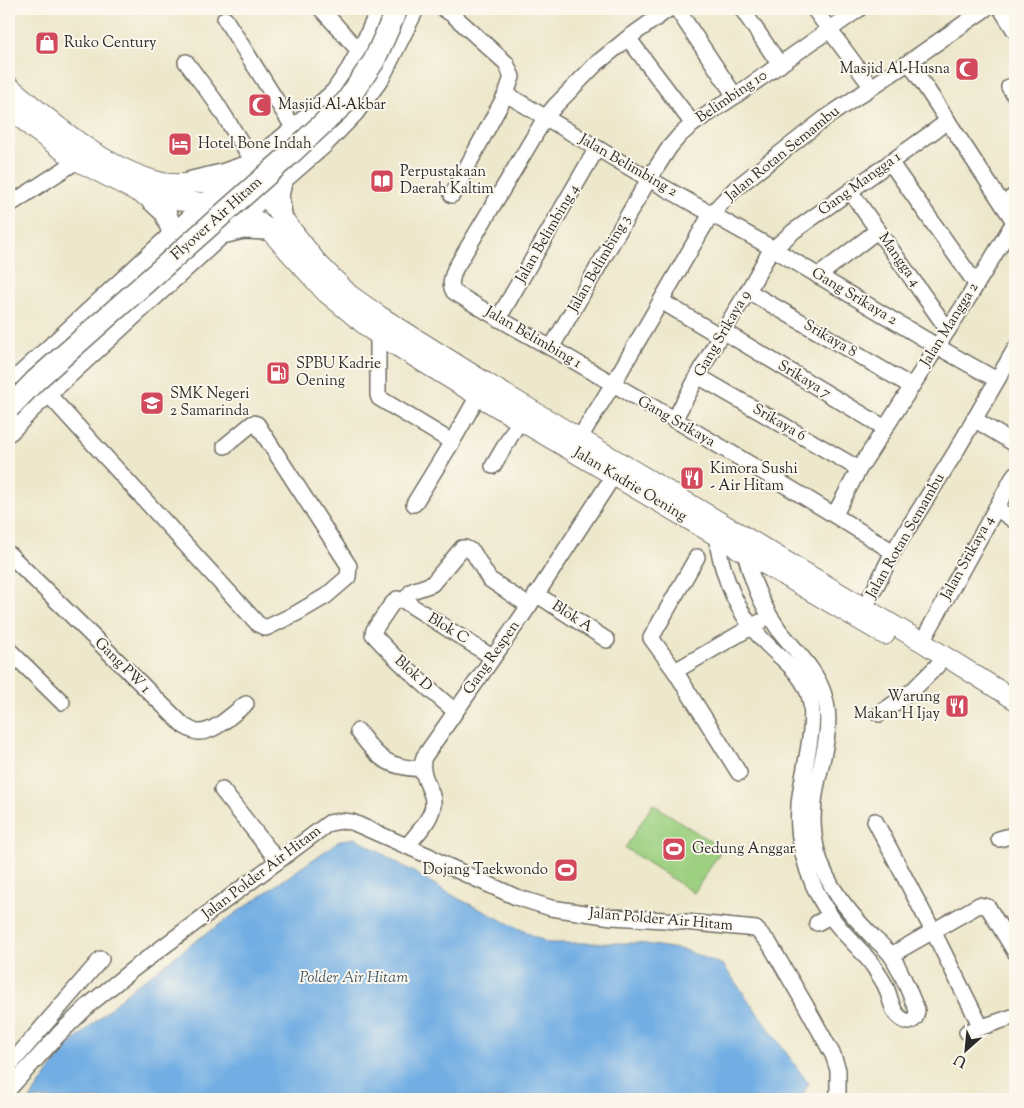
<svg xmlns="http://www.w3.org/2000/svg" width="1024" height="1108" font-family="'Sorts Mill Goudy',serif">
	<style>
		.green { fill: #9dd081; stroke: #647e56 }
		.water { fill: #72aee3; stroke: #4e6c87 }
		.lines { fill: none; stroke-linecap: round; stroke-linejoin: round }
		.minor-casing { stroke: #6f6d63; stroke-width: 18 }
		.major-casing { stroke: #6f6d63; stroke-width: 21 }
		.highway-casing { stroke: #6f6d63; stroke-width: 24 }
		.minor { stroke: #fff; stroke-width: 15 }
		.major { stroke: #fff; stroke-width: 19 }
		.highway { stroke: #fff; stroke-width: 21 }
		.highway-bridge-casing { stroke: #6f6d63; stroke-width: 24; stroke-linecap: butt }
		.highway-bridge { stroke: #fff; stroke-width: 21 }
		.labels { text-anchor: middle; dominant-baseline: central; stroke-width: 4; stroke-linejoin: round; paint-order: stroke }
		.poi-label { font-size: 15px; fill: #2b2b2b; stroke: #fbf7ec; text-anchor: start }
		.street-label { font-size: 15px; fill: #2b2b2b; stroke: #fbf7ec }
		.water-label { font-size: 16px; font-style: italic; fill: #44596b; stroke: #fbf7ec }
	</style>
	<rect width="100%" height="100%" fill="#fbf7ec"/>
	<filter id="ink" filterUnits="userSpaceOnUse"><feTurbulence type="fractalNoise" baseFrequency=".02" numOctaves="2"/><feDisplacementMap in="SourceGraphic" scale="10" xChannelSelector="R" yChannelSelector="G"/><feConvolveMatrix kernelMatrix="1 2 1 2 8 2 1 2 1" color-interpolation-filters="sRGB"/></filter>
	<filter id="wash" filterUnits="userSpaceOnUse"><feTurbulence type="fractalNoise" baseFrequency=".0096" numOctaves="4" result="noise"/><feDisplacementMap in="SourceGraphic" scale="20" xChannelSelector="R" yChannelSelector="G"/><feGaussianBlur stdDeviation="1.12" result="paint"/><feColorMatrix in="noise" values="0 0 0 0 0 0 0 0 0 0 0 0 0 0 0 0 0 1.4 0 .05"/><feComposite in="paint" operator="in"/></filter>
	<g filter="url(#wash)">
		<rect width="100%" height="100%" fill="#ede7cb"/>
		<polygon class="green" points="653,804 722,849 694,893 625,848"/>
		<polygon class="water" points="356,838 459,899 548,943 639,943 684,950 723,965 808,1083 802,1099 30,1099 64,1050 130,990 200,938 341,840"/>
	</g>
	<g filter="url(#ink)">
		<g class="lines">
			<g class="minor-casing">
				<g id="minor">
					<polyline points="321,9 361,53"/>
					<polyline points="444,9 453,15 506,63 512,77 506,94 649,179 772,248 938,347 997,380"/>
					<path d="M669 9 628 38 596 64 555 106 545 118 455 269C452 278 449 284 454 292 489 314 526 334 562 354 673 419 785 483 893 552"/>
					<polyline points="677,9 735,96"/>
					<polyline points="742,9 780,65"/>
					<polyline points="814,9 871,86"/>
					<polyline points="1001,9 1015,31"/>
					<polyline points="225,19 295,130"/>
					<polyline points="628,38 693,124"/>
					<polyline points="186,62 215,101 254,163"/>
					<polyline points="909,62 1015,223"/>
					<polyline points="1009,87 1015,96"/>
					<polyline points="890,162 976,284"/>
					<polyline points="850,191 948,330"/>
					<polyline points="452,195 506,94"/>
					<polyline points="9,205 77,161"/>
					<polyline points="1003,205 1015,195"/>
					<polyline points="773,249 794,231 948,121"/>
					<polyline points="818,276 878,230"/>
					<polyline points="748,291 911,386"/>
					<polyline points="661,301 720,336"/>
					<polyline points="498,319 597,148"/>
					<polyline points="723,331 885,428"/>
					<polyline points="378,336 378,395 379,398 452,442"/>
					<polyline points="551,348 649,179 669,148 680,135 693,124 735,96 859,9"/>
					<polyline points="698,376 859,469"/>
					<polyline points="47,393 258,624 266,628 297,613 326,596 348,577 349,566 257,424 253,423 225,446"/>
					<polyline points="974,419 1015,444"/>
					<polyline points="674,420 717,341 748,291 772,248"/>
					<polyline points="574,447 613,384 711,214 736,188 824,119 909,62 985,9"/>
					<polyline points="493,466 520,420"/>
					<polyline points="414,504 452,442 478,396"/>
					<polyline points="996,508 1015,521"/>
					<polyline points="835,514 859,469 969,297 1014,222"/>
					<path d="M716 536C722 573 735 610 761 638 779 658 803 671 810 699 816 722 805 765 801 789 793 833 805 878 830 915 842 934 861 948 874 967 877 972 881 978 884 983 892 997 890 1018 909 1022 916 1019 916 1017 917 1010 909 993 902 971 891 955 885 947 876 941 870 934 848 911 827 886 818 855 812 834 812 809 816 788 822 758 834 725 824 695 816 669 795 651 779 630 761 605 750 577 744 547"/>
					<path d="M9 554 184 726C188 728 194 732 198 732 215 733 233 713 246 704"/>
					<polyline points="697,557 651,638 675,671 739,773"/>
					<polyline points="536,594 607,640"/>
					<polyline points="404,601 412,591 432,584 462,548 465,548 473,552 489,579 529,606"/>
					<polyline points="860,618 893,552 955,453 1015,349"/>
					<polyline points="922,642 1015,474"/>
					<polyline points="9,650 62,702"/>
					<polyline points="675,671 760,622"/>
					<path d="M455 711C426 687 398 662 373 634L374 630 391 605 397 599 404 601 492 657"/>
					<polyline points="879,714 911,692 937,666"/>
					<path d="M358 731C377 758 388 768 422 769"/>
					<polyline points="222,790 278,861"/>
					<polyline points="875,821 934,933 981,1027"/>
					<polyline points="999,839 1010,836 1015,837"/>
					<path d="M407 846C416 835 428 823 432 810 438 792 417 777 424 757L529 606 614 475"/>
					<polyline points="817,923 830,916"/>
					<polyline points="891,955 979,905 988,907 1015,952"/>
					<polyline points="967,1032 1015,1016"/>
					<polyline points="9,1066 101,959"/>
					<polyline points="9,1089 59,1034 90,1004 132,970 329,823 341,821 352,822 429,856 439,862 516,897 551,908 612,917 665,920 756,929 769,943 806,1006 833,1055 838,1070 838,1099"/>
				</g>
			</g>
			<g class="major-casing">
				<g id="major">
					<path d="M9 86C54 124 101 166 160 182 174 186 191 182 205 183"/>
					<polyline points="9,107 32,128 77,161 151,199 209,203 219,206"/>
					<polyline points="271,203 317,262 349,294 380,316 485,382 922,642 1015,700"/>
					<polyline points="256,220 268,229 326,293 372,331 478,396 885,635"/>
				</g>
			</g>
			<g class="highway-casing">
				<g id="highway">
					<polyline points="192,182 222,175 243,168"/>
					<polyline points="151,199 165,212 174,235"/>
					<polyline points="281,214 278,196 282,178"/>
					<polyline points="222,233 243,228 268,229"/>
					<polyline points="9,388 228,185 295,130 336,93 351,71 368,40 382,9"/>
					<polyline points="9,430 30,408 244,212 323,143 353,112 379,77 413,9"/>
				</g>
			</g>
			<use href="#minor" class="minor"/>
			<use href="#major" class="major"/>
			<use href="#highway" class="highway"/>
			<g class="highway-bridge-casing">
				<polyline id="highway-bridge" points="9,408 35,381 287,157 346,102 374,61 397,9"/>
			</g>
			<use href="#highway-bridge" class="highway-bridge"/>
		</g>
	</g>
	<defs>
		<g id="shop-square" transform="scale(1.25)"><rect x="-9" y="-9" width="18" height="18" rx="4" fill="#d1495b" stroke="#fbf7ec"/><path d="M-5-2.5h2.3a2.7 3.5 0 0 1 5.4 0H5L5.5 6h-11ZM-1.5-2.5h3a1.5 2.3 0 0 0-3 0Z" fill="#fff"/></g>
		<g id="mosque-square" transform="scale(1.25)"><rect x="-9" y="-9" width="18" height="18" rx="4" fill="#d1495b" stroke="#fbf7ec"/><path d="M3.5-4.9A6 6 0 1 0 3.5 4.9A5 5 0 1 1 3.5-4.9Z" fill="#fff"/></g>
		<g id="hotel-square" transform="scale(1.25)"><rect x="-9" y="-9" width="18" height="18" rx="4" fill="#d1495b" stroke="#fbf7ec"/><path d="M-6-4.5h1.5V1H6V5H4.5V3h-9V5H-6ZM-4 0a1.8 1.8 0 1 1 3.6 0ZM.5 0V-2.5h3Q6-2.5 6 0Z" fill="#fff"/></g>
		<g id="library-square" transform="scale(1.25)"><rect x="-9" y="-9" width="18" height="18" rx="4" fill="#d1495b" stroke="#fbf7ec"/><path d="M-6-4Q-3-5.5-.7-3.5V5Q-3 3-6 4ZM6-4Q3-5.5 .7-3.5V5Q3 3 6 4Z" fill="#fff"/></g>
		<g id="fuel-square" transform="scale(1.25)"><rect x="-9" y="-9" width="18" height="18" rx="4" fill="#d1495b" stroke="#fbf7ec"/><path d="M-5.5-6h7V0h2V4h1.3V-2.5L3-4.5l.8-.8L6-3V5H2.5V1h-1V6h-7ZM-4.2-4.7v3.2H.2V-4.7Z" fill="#fff"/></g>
		<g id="school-square" transform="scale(1.25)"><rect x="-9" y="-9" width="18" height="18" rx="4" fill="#d1495b" stroke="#fbf7ec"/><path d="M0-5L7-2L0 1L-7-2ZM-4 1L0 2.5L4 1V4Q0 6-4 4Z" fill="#fff"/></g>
		<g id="restaurant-square" transform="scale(1.25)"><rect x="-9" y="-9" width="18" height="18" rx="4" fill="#d1495b" stroke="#fbf7ec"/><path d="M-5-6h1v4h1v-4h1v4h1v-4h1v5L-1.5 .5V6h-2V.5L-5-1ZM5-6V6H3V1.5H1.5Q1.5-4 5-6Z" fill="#fff"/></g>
		<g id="stadium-square" transform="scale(1.25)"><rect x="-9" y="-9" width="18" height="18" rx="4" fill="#d1495b" stroke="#fbf7ec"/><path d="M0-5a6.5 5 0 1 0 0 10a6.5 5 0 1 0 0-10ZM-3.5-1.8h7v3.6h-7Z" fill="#fff"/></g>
	</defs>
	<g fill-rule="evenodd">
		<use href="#shop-square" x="47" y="43"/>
		<use href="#mosque-square" x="967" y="69"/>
		<use href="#mosque-square" x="260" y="105"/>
		<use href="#hotel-square" x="180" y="144"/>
		<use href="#library-square" x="382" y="181"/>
		<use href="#fuel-square" x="278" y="373"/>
		<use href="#school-square" x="152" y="403"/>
		<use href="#restaurant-square" x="692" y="478"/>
		<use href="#restaurant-square" x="957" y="706"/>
		<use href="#stadium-square" x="674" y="849"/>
		<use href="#stadium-square" x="566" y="870"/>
	</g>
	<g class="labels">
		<g class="poi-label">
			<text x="64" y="43">Ruko Century</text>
			<text x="950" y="69" text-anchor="end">Masjid Al-Husna</text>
			<text x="278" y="105">Masjid Al-Akbar</text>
			<text x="198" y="144">Hotel Bone Indah</text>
			<text x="400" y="172">Perpustakaan<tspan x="400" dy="17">Daerah Kaltim</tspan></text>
			<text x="296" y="364">SPBU Kadrie<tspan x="296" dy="17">Oening</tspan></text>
			<text x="170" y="394">SMK Negeri<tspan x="170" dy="17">2 Samarinda</tspan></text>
			<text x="710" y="469">Kimora Sushi<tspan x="710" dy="17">- Air Hitam</tspan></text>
			<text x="940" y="697" text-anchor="end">Warung<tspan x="940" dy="17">Makan H Ijay</tspan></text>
			<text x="692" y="849">Gedung Anggar</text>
			<text x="548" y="870" text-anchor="end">Dojang Taekwondo</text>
		</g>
		<g class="street-label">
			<text transform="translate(732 97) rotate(-34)">Belimbing 10</text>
			<text transform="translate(783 154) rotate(-39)">Jalan Rotan Semambu</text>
			<text transform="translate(628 166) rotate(30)">Jalan Belimbing 2</text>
			<text transform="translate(860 184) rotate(-36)">Gang Mangga 1</text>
			<text transform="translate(217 219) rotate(-42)">Flyover Air Hitam</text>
			<text transform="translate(548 234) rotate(-60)">Jalan Belimbing 4</text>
			<text transform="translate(899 260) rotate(55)">Mangga 4</text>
			<text transform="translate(600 264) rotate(-60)">Jalan Belimbing 3</text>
			<text transform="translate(854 297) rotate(31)">Gang Srikaya 2</text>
			<text transform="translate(950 325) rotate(-58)">Jalan Mangga 2</text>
			<text transform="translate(723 334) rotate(-60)">Gang Srikaya 9</text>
			<text transform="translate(533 338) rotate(30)">Jalan Belimbing 1</text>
			<text transform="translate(830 339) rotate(30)">Srikaya 8</text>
			<text transform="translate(804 380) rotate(31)">Srikaya 7</text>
			<text transform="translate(676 422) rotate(30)">Gang Srikaya</text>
			<text transform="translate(779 423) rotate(30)">Srikaya 6</text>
			<text transform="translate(630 485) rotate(31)">Jalan Kadrie Oening</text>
			<text transform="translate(906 536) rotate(-60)">Jalan Rotan Semambu</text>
			<text transform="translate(968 558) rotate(-61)">Jalan Srikaya 4</text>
			<text transform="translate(572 617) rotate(33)">Blok A</text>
			<text transform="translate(448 629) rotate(31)">Blok C</text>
			<text transform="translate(492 658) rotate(-55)">Gang Respen</text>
			<text transform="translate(122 666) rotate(45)">Gang PW 1</text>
			<text transform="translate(413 674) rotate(42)">Blok D</text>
			<text transform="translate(262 873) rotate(-37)">Jalan Polder Air Hitam</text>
			<text transform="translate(661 920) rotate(5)">Jalan Polder Air Hitam</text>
		</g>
		<g class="water-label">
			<text x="354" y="978">Polder Air Hitam</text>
		</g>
	</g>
	<rect width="1024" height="1108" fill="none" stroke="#fbf7ec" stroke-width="30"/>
	<g transform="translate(966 1050) rotate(207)" stroke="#fbf7ec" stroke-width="4" paint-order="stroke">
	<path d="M0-4L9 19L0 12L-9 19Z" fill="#2b2b2b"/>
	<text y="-8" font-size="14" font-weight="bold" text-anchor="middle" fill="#2b2b2b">U</text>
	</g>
</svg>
